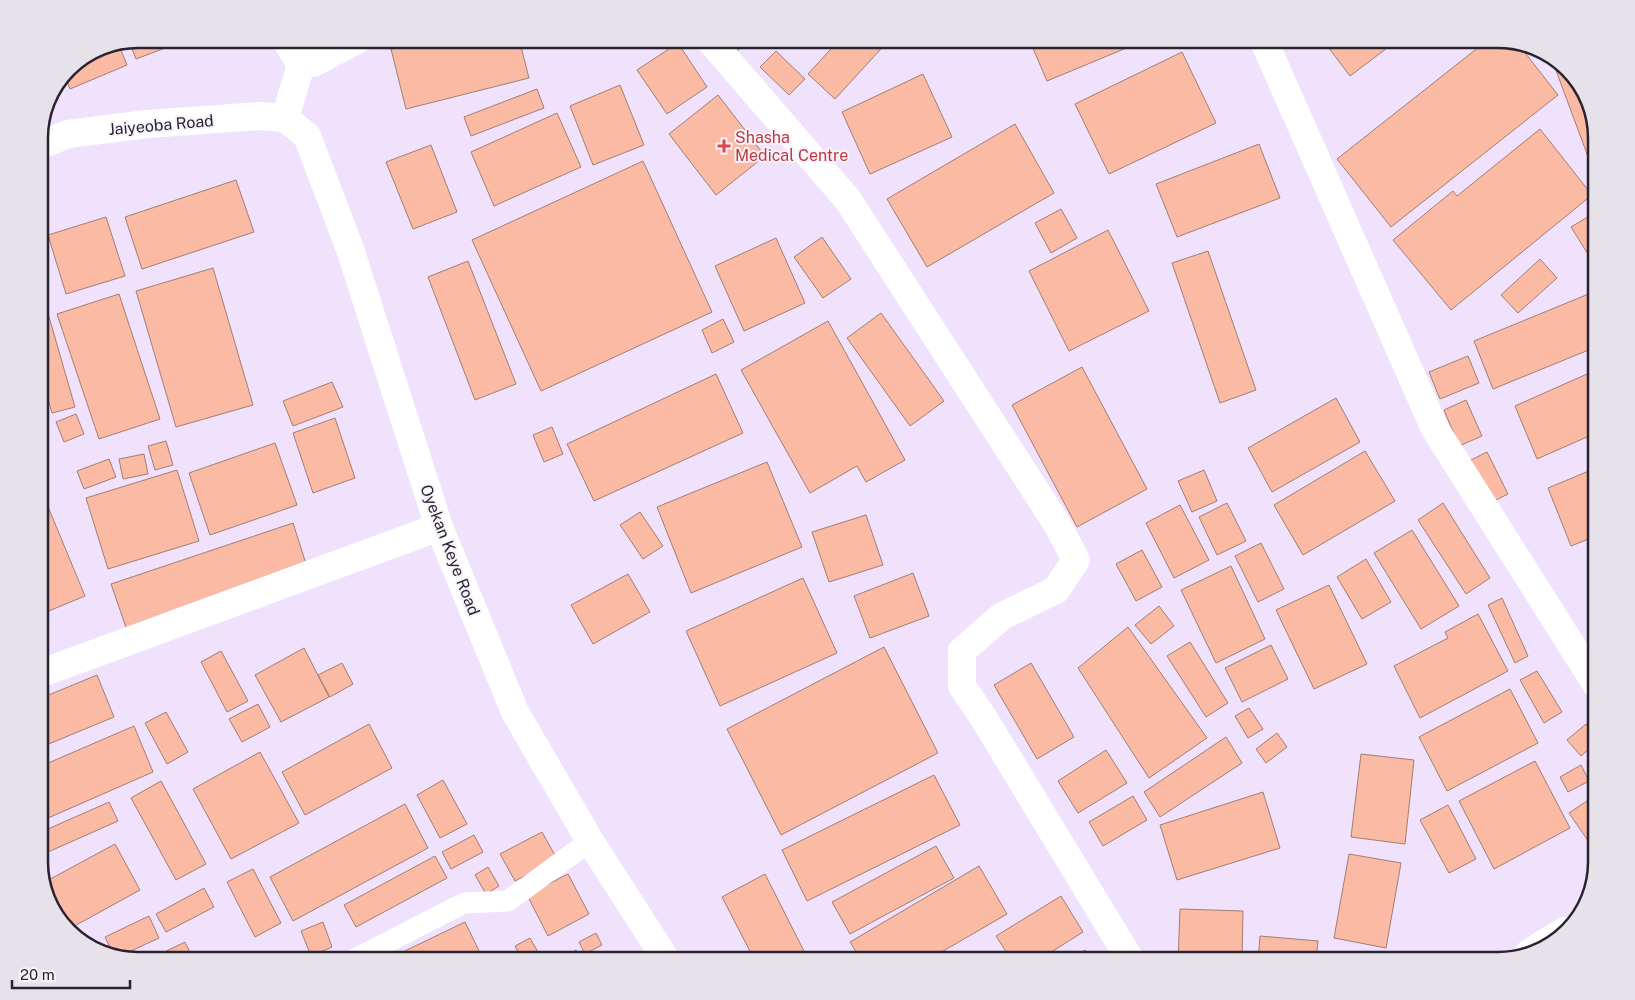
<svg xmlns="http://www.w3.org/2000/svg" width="1635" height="1000" font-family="'Public Sans',sans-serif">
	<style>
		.building { fill: #fabaa3; stroke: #a37e71 }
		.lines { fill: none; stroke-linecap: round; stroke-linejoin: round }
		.lane { stroke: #fff; stroke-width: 21 }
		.street { stroke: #fff; stroke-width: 28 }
		.secondary { stroke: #fff; stroke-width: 28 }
		.health-dot { fill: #e0444e; stroke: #f7f3fa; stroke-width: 2 }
		.labels { text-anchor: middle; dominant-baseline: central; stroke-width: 4; stroke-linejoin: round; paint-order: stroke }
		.street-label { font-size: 16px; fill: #29222f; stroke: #f7f3fa }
		.health-label { font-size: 16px; fill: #be3a42; stroke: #f7f3fa; text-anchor: start }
		.rim { fill: none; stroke: #29222f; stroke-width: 2.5 }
	</style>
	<rect width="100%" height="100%" fill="#f0e1fc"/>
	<g class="building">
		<polygon points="138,39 161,39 165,48 136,59 129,41"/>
		<polygon points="430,39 519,39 529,78 406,109 391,49"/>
		<polygon points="559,39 583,39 562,46"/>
		<polygon points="721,39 750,39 735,53"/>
		<polygon points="789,39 809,39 799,49"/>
		<polygon points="840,39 890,39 835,99 808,74"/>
		<polygon points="1029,39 1148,39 1047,81"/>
		<polygon points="1322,39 1399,39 1350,76"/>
		<polygon points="1489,39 1497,39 1519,45 1558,95 1391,227 1337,159"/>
		<polygon points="118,43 127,65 70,89 64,74 68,68 100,46"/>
		<polygon points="678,43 707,87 667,114 637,70"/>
		<polygon points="776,51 805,79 789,95 760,67"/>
		<polygon points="1182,52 1216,123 1109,174 1075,104"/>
		<polygon points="1551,57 1583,88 1596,132 1596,169 1593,170"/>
		<polygon points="923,74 952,137 870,174 842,112"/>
		<polygon points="620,85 644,145 593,165 570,106"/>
		<polygon points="537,89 544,108 471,136 464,117"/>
		<polygon points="718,95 765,156 716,195 669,134"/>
		<polygon points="557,113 581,167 494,206 471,152"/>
		<polygon points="1015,124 1054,193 927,267 887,199"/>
		<polygon points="1540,129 1592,195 1451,310 1393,240 1453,191 1457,196"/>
		<polygon points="1259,144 1280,198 1177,237 1156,184"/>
		<polygon points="431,145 457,212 413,229 386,162"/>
		<polygon points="643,161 712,312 541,391 472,240"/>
		<polygon points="236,180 254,232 142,269 125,217"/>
		<polygon points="1061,209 1077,238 1051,253 1035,223"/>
		<polygon points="1596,212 1596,267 1571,227"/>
		<polygon points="106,217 125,276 66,294 48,235"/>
		<polygon points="39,218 45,246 39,247"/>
		<polygon points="1108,230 1149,311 1069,351 1029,271"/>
		<polygon points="822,237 851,279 823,298 794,257"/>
		<polygon points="776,238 805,303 744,331 715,266"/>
		<polygon points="1208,251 1256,390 1220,403 1172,263"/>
		<polygon points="1540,259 1557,278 1518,313 1501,295"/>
		<polygon points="468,261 516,384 475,400 428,277"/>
		<polygon points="213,268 253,405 176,427 136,291"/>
		<polygon points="1591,293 1596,305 1596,347 1493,389 1474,341"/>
		<polygon points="119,294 160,419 99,439 57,314"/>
		<polygon points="45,303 75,407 52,413 39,368 39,304"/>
		<polygon points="881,313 944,401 910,426 847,338"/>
		<polygon points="723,319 734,342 712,353 702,330"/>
		<polygon points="828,321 905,460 866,482 857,466 810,493 741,370"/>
		<polygon points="1468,356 1479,383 1440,399 1429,372"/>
		<polygon points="1082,367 1147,489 1077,527 1012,405"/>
		<polygon points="1596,370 1596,433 1537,459 1515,406"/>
		<polygon points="716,374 743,433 594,501 567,444"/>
		<polygon points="332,382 343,407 293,426 283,401"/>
		<polygon points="1336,398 1360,442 1272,492 1248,448"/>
		<polygon points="1466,400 1482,436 1459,446 1444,410"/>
		<polygon points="76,414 84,434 64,442 56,422"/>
		<polygon points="335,418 355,478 313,493 293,433"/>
		<polygon points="552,427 563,454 544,462 533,435"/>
		<polygon points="166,441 173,465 155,470 148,446"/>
		<polygon points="275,443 297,505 210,535 189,473"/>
		<polygon points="1365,451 1395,501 1303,555 1274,505"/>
		<polygon points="1487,452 1508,494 1490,503 1469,461"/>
		<polygon points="144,454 148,474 123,479 119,459"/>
		<polygon points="109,459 116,477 84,489 77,471"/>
		<polygon points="767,462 802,547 691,593 657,507"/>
		<polygon points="1596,468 1596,536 1571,546 1548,488"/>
		<polygon points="177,470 199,541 108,569 86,498"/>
		<polygon points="1204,470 1217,501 1192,512 1178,481"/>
		<polygon points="39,485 85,596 39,615"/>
		<polygon points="1227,503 1246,541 1217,555 1199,517"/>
		<polygon points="1443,503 1490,578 1466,594 1418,520"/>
		<polygon points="1180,505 1209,560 1174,578 1146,523"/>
		<polygon points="640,512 663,546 643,559 620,525"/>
		<polygon points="866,515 883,565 829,582 812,532"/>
		<polygon points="293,523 309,573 128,633 111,584"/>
		<polygon points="1412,530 1459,606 1421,629 1374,553"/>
		<polygon points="1261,543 1284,589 1258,602 1235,556"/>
		<polygon points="1142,550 1162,587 1136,601 1116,564"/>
		<polygon points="1366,559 1391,602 1362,619 1337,577"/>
		<polygon points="1231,566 1265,639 1216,663 1181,590"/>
		<polygon points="913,573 929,616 870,638 854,596"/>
		<polygon points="628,574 650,612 593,644 571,605"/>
		<polygon points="803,578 837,653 720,706 686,631"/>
		<polygon points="1329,585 1367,664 1314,689 1276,610"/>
		<polygon points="1502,598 1528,656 1515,663 1488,605"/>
		<polygon points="1159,606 1174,626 1151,644 1135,625"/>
		<polygon points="1478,614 1508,671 1420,718 1394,666 1448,638 1445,632"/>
		<polygon points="1128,627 1207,738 1149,778 1078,668"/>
		<polygon points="1190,642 1228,703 1206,717 1167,656"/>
		<polygon points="1271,645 1288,679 1242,702 1225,668"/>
		<polygon points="884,647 938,753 781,835 727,729"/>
		<polygon points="304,648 329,697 281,722 255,675"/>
		<polygon points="221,651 248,701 227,712 201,662"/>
		<polygon points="342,663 353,684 330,697 318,675"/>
		<polygon points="1031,663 1074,737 1037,759 994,685"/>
		<polygon points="1537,671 1562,712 1544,723 1520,680"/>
		<polygon points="97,675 114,717 39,748 39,699"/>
		<polygon points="1510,689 1538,743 1447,791 1419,737"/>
		<polygon points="258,704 270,727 242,742 229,719"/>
		<polygon points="1249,708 1263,729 1248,738 1235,716"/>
		<polygon points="166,712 188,752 167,764 145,723"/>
		<polygon points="369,724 392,768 305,815 282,772"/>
		<polygon points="1586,724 1596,737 1596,743 1581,756 1567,740"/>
		<polygon points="134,726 153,772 39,822 39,767"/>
		<polygon points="1277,733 1287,747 1266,763 1256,749"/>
		<polygon points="1226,737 1242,763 1160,817 1144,792"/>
		<polygon points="1106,750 1127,783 1078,813 1058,781"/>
		<polygon points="260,752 299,823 231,859 193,789"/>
		<polygon points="1361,754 1414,760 1405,844 1351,837"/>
		<polygon points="1535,761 1570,828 1494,869 1459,801"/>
		<polygon points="1581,765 1589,781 1568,792 1560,777"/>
		<polygon points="934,775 960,825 807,901 782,850"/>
		<polygon points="443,780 467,824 440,838 417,795"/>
		<polygon points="161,781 206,864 176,880 131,798"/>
		<polygon points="1263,792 1280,848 1177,880 1160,825"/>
		<polygon points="1596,795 1596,846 1593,848 1569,813"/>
		<polygon points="1133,796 1147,820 1103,846 1089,822"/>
		<polygon points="109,802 118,821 39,856 39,833"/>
		<polygon points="405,804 428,848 293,921 270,877"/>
		<polygon points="1448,805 1476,859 1449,873 1420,820"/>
		<polygon points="542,832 557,859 515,881 500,854"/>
		<polygon points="474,835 483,852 451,869 442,852"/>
		<polygon points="115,844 140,890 69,929 52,912 43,883"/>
		<polygon points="936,846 954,878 850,934 832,902"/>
		<polygon points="1349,854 1401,863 1386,948 1334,938"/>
		<polygon points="435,856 447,878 356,927 344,905"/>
		<polygon points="979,866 1007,914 926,961 862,961 850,942"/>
		<polygon points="488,867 499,886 486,894 475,875"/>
		<polygon points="253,869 281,923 255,937 227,882"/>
		<polygon points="568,874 589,914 548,936 527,895"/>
		<polygon points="765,874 809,961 755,961 722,897"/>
		<polygon points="204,888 214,907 166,932 156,914"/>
		<polygon points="1061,896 1083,932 1037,961 1012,961 996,936"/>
		<polygon points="1180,909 1243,911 1242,961 1178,961"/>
		<polygon points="149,916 159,938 120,956 113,954 105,937"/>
		<polygon points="323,922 332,947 311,956 301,931"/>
		<polygon points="465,922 484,961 384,961"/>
		<polygon points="596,933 602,945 585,954 579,942"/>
		<polygon points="1260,936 1318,941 1316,961 1258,961"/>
		<polygon points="530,938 539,954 523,961 515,946"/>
		<polygon points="185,942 194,961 146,961"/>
		<polygon points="576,950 582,961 556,961"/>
		<polygon points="1085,950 1091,961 1066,961"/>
		<polygon points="1324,953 1354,953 1354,961 1325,961"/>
	</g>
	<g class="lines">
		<polyline class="lane" points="351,961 464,903 508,901 590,841"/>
		<g class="street">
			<polyline points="709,39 848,200 1057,524 1076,560 1056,590 1002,616 962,651 962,686 983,717 1131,961"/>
			<polyline points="1263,39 1435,429 1596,684"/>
			<polyline points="301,65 313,63 359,39"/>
			<polyline points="285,118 307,136 350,249 439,527 515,712 590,841 667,961"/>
			<polyline points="285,118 301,65 285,39"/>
			<polyline points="39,146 68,134 147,124 259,116 285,118"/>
			<polyline points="39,674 439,527"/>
		</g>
		<polyline class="secondary" points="1529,953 1564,931"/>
	</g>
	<path class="health-dot" d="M721.5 138.5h5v5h5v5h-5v5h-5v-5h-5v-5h5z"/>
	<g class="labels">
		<g class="street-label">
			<text transform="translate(161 125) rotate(-5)">Jaiyeoba Road</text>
			<text transform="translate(450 550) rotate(69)">Oyekan Keye Road</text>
		</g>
		<g class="health-label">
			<text x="735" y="137">Shasha<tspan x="735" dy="18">Medical Centre</tspan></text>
		</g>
	</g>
	<path d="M0 0H1635V1000H0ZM138 48H1498A90 90 0 0 1 1588 138V862A90 90 0 0 1 1498 952H138A90 90 0 0 1 48 862V138A90 90 0 0 1 138 48Z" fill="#e7e2ea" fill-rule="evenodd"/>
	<path class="rim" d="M138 48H1498A90 90 0 0 1 1588 138V862A90 90 0 0 1 1498 952H138A90 90 0 0 1 48 862V138A90 90 0 0 1 138 48Z"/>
	<path d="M12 980v8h118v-8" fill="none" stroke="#29222f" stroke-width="2.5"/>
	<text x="20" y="980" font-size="15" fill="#29222f" stroke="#f7f3fa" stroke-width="4" paint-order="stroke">20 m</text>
</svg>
